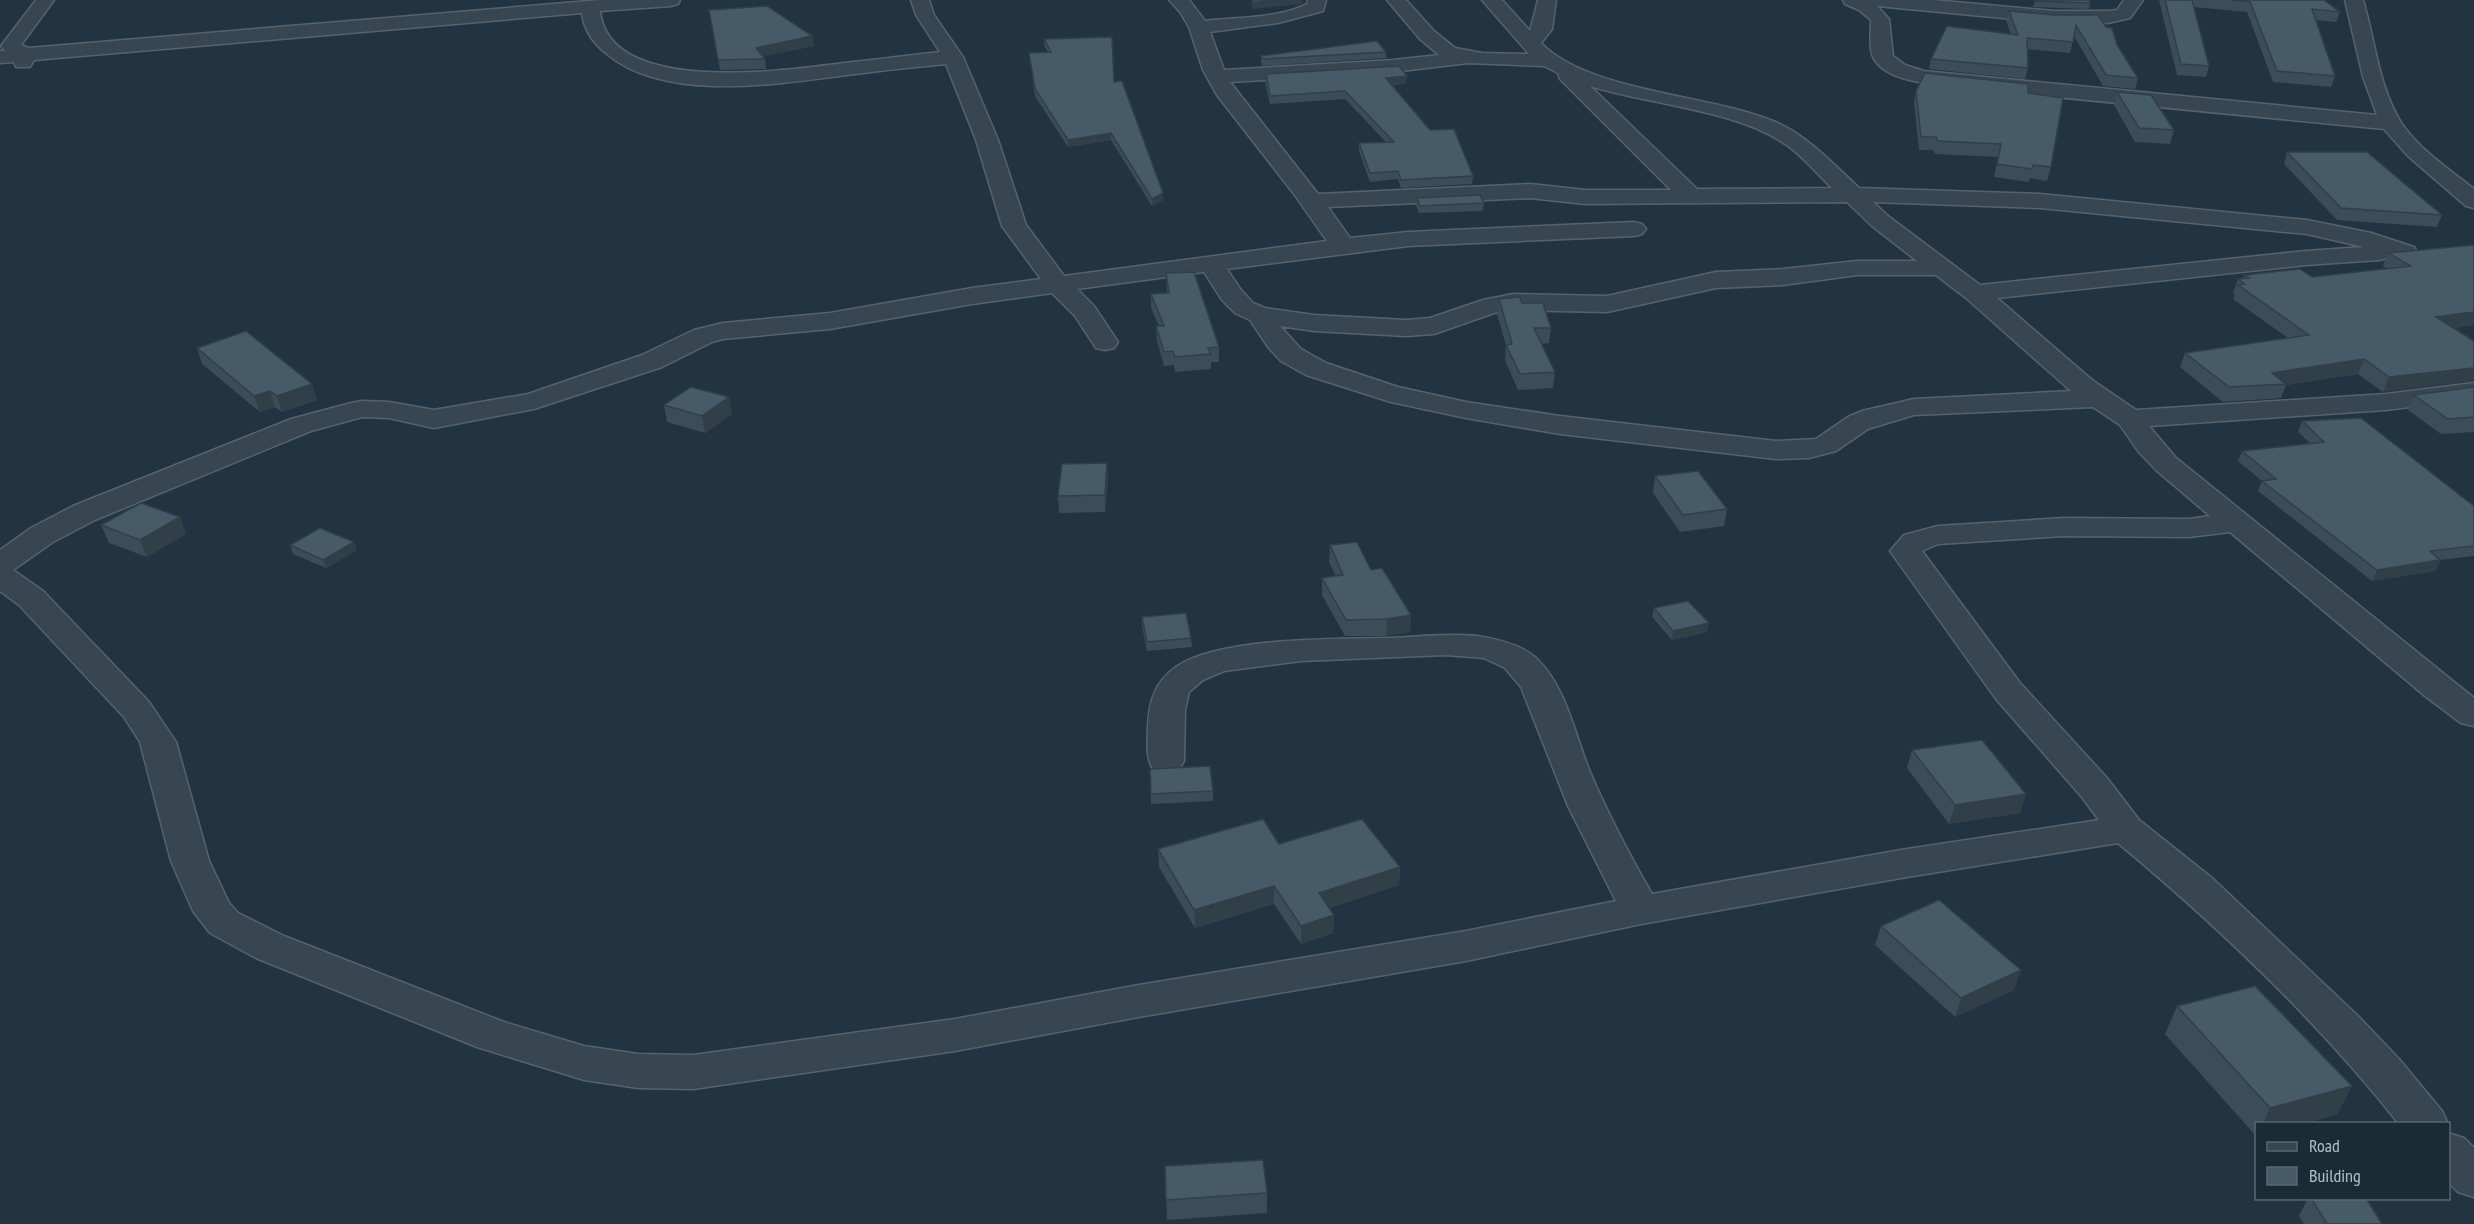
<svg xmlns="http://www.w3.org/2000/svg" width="2474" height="1224" font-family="'PT Sans Narrow',sans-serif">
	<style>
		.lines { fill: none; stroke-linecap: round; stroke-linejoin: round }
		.minor-casing { stroke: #55636f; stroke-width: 3 }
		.minor { fill: #374651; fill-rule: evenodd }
		.wall { fill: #3c4d59 }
		.shaded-wall { fill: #313f49 }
		.building { fill: #465a68; stroke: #313f49; stroke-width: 1.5 }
	</style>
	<rect width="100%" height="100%" fill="#223442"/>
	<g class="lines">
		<g class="minor-casing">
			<g id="minor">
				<path d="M36 0H54L21 45 29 48 601 0H680L678 4 671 6 600 11C609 99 795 69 853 62 882 59 911 55 940 52L916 15 911 0H929L934 15 963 57 998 140 1026 225 1064 276 1327 241 1294 194 1217 95 1203 70 1189 27 1180 12 1169 0H1189L1205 21C1237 17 1277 19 1307 4L1308 0H1326L1323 11 1278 23 1210 32 1224 70 1393 60 1439 55 1420 39 1387 0H1406L1434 31 1455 48 1482 53 1529 54 1482 0H1502L1530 31 1538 0H1556L1552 29 1541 43C1588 92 1708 94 1773 121 1807 135 1832 163 1859 188L2040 194 2307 220 2371 233 2414 247 2417 252 2414 257 2405 259 2390 255 2388 258 2379 260 2306 265 1997 298 2092 380 2136 410 2386 394 2474 383V399L2386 410 2149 426 2176 458 2474 698V726L2461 723 2425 696 2230 532 2189 537 2064 536 1938 544 1922 551 2020 683 2107 778 2139 820 2212 878 2358 1016 2399 1059 2442 1111 2448 1124H2399C2317 1020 2220 928 2118 843L1901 878 1641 924 1466 961 1133 1018 955 1051 693 1089 638 1088 584 1080 477 1047 256 958 210 933 193 911 171 861 140 742 124 717 19 605 0 591V550L31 528 73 506 291 419 351 403 361 401 389 402 434 410 528 394 642 355 694 330 723 323 830 313 972 288 1041 279 1002 226 976 140 946 64C915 67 885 70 855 74 783 83 667 104 607 54 594 44 584 30 582 13L34 60 30 67H16L14 62 0 63V51H5L1 46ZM1468 63 1544 66 1558 73 1560 79 1671 190H1585L1530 184 1318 194 1230 82 1393 72ZM1590 86C1647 104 1737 110 1785 144 1802 155 1817 174 1832 188L1697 189ZM1530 198 1585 204 1847 202 1872 226 1917 261H1857L1783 269 1716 272 1607 296 1513 294 1483 300 1430 318 1406 320 1314 315 1265 308 1253 303 1241 290 1227 269 1408 246 1634 236 1642 234 1646 229 1642 224 1634 222 1408 232 1350 238 1328 207ZM1873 202 2040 208 2307 234 2364 247 2306 251 1980 285 1888 216ZM1204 272 1222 300 1235 313 1250 320 1268 347 1281 361 1306 375 1391 402 1466 418 1560 434 1776 459 1809 458 1836 451 1868 429 1914 415 2093 407 2120 425 2138 451 2156 470 2210 516 2189 519 2064 518 1938 526 1904 535 1890 551 1996 699 2081 796 2099 820 1901 850 1652 894C1629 854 1608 814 1590 772 1575 735 1566 686 1536 658 1520 644 1497 639 1477 636 1448 633 1419 637 1390 638 1337 639 1219 637 1176 667 1155 682 1149 701 1148 726 1148 740 1145 757 1153 769L1166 773 1179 769 1184 761 1185 710 1189 692 1203 680 1224 671 1301 661 1446 655 1484 658 1505 668 1521 687 1568 806 1616 901 1466 931 1133 986 955 1019 693 1055 638 1054 584 1046 504 1022 284 936 238 913 229 903 209 861 176 742 149 702 43 591 13 570 53 542 95 520 311 431 362 417 389 418 434 428 534 409 662 367 712 342 723 339 830 329 972 304 1052 293 1075 316 1096 348 1105 350 1114 348 1118 342 1094 306 1077 289ZM1857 275H1936L1966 298 2071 391 1914 399 1862 411 1848 417 1816 439 1776 441 1560 416 1466 402 1398 387 1326 363 1301 349 1280 326 1314 331 1406 336 1434 334 1497 312 1513 310 1607 312 1716 288 1783 285Z"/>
				<path d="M1843 0H1933L2054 11H2108L2117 10 2124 0H2143L2130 18 2108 23H2054L1877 6 1889 19 1893 56 1905 65 1924 71 2377 115 2363 77 2345 0H2363C2375 40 2379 89 2402 124 2420 150 2450 170 2474 189V208L2466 206 2408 156 2384 129 1954 87C1931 84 1880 81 1872 54 1869 44 1871 31 1871 20L1859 10 1845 4Z"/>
				<polygon points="2448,1133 2464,1138 2474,1148 2474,1197 2458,1192 2448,1182"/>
			</g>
		</g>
		<use href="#minor" class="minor"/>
	</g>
	<g class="wall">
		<polygon points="2159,0 2324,0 2340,12 2336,22 2316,20 2335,76 2331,87 2273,82 2247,12 2194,7 2209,66 2206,77 2177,75"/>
		<polygon points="2035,1 2090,3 2089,9 2033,7"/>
		<polygon points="709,10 812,36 814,46 763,56 765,59 766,69 720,70"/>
		<polygon points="2009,11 2056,15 2117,45 2138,78 2135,89 2103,86 2074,36 2070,53 2027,49 2028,68 2025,79 1929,69 1931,59 2011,34 2006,21"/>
		<polygon points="1044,39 1114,82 1163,200 1152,206 1111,140 1068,147 1035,96 1029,53 1048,52 1044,45"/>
		<polygon points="1386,52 1386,58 1262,66 1261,62 1261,56"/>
		<polygon points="1266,74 1406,84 1392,85 1430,130 1473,176 1472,184 1401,188 1398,179 1370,182 1359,151 1359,143 1386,142 1345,99 1270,104 1265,82"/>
		<polygon points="1916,91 2028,93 2051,167 2047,181 2030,178 2029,182 1994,177 1998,157 1935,154 1933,150 1919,150 1914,103"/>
		<polygon points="2117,92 2174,130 2170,144 2135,142 2114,105"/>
		<polygon points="2287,152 2442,215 2437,227 2337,220 2284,164"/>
		<polygon points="1417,198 1484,203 1483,211 1419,213 1416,205"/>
		<polygon points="2474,245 2474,325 2454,328 2383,392 2358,374 2286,385 2281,398 2223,402 2180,367 2185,353 2288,338 2233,299 2235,295 2233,293 2238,279 2243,279 2244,275 2312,277 2387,269 2383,266 2388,253"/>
		<polygon points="1166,273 1219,347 1219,362 1211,362 1211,369 1175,372 1174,365 1164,366 1157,341 1156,326 1159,326 1151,308 1151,294 1167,293"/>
		<polygon points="1499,299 1522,303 1551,328 1549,343 1541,344 1555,372 1553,388 1518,390 1505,360 1506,345 1497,314"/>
		<polygon points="197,348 317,400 282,412 275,407 260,412 202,364"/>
		<polygon points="2474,387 2474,432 2441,434 2408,410 2414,395"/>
		<polygon points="664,405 732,414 705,433 667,422"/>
		<polygon points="2302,421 2474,506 2474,556 2440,560 2435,571 2372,581 2258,491 2262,481 2238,461 2242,451 2310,443 2298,432"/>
		<polygon points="1107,463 1108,480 1105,512 1059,513 1058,496"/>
		<polygon points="1655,476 1727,509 1724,526 1680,532 1653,493"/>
		<polygon points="101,525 186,534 147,557 109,543"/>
		<polygon points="290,545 357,550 326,568 293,554"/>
		<polygon points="1330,545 1371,570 1411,615 1410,632 1386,636 1345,636 1322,595 1322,578 1336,576 1329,562"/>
		<polygon points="1654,608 1707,632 1672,640 1652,617"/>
		<polygon points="1142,617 1191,638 1192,647 1147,651 1142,626"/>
		<polygon points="1912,750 2026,794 2020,813 1949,824 1907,768"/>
		<polygon points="1150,769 1213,791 1213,801 1151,804"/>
		<polygon points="1279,844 1400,867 1399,885 1329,908 1334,915 1333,933 1301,944 1274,904 1195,928 1159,867 1158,849"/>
		<polygon points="1881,926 2014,990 1955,1017 1875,945"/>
		<polygon points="2177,1006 2352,1086 2337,1114 2303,1124 2256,1124 2256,1136 2165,1034"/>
		<polygon points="1165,1166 1267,1193 1267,1213 1167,1220"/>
		<polygon points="2308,1198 2366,1198 2382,1224 2304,1224 2299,1216"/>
	</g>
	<g class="shaded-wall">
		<polygon points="1278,0 1302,0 1302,4 1252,9 1252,3"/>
		<polygon points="812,36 814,46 757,58 756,48"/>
		<polygon points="1407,76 1406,84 1386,85 1386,78"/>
		<polygon points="1111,133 1111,140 1068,147 1068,140"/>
		<polygon points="1163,193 1163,200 1152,206 1152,199"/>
		<polygon points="2474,312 2474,325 2431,331 2436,317"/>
		<polygon points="2364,359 2358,374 2286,385 2286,384 2272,373"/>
		<polygon points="2474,368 2474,381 2383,392 2389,377"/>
		<polygon points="312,384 317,400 282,412 277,396"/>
		<polygon points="270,391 275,407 260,412 254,396"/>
		<polygon points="729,397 732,414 705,433 702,416"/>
		<polygon points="1107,463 1108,480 1105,512 1105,495"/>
		<polygon points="180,517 186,534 147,557 140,540"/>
		<polygon points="354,542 357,550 326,568 323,560"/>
		<polygon points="2440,560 2435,571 2372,581 2377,570"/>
		<polygon points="1411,615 1410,632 1386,636 1387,619"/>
		<polygon points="1709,623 1707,632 1672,640 1673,631"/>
		<polygon points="2026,794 2020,813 1949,824 1955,805"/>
		<polygon points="1400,867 1399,885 1318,912 1319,893"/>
		<polygon points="1274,886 1274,904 1195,928 1194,910"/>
		<polygon points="1334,915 1333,933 1301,944 1301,926"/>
		<polygon points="2021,970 2014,990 1955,1017 1961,998"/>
		<polygon points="2352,1086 2337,1114 2303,1124 2263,1124 2270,1108"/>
	</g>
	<g class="building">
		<polygon points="1253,0 1278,0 1252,3"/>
		<polygon points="2036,0 2090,0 2090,3 2035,1"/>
		<polygon points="2165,0 2192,0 2209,66 2181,64"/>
		<polygon points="2232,0 2324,0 2340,12 2312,9 2335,76 2277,71 2250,2"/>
		<polygon points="767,6 812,36 756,48 765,59 718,60 709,10"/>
		<polygon points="2009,11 2056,15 2098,15 2106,27 2112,28 2117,45 2138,78 2106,75 2076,25 2073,42 2027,38 2028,68 1931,59 1947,26 2018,35"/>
		<polygon points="1112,37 1114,82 1122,81 1163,193 1152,199 1111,133 1068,140 1035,89 1029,53 1051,52 1044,39"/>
		<polygon points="1377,41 1386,52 1262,59 1261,56"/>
		<polygon points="1399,66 1407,76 1386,78 1430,130 1454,129 1473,176 1401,180 1398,171 1370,173 1359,143 1394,142 1345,91 1270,96 1266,74"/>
		<polygon points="1925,73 2028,84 2028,93 2063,98 2051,167 2033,165 2032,169 1997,164 2001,144 1938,141 1936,137 1921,137 1916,91"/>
		<polygon points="2117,92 2151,95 2174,130 2139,128"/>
		<polygon points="2287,152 2367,152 2442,215 2341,208"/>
		<polygon points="1480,195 1484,203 1420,206 1417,198"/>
		<polygon points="2474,245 2474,312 2436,317 2474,341 2474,368 2389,377 2364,359 2272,373 2286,384 2229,387 2185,353 2309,335 2238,285 2245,284 2238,279 2249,278 2244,275 2300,269 2312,277 2411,266 2388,253"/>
		<polygon points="1194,272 1219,347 1208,348 1211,354 1175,357 1173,351 1164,352 1156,326 1164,326 1151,294 1169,293 1166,273"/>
		<polygon points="1519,297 1522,303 1543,303 1551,328 1534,328 1555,372 1520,374 1506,345 1512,344 1499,299"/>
		<polygon points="246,331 312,384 277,396 270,391 254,396 197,348"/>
		<polygon points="691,387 729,397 702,416 664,405"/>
		<polygon points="2474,387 2474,417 2448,419 2414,395"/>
		<polygon points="2361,418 2474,506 2474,546 2430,551 2440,560 2377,570 2262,481 2276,479 2242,451 2324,442 2302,421"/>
		<polygon points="1107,463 1105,495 1058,496 1062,464"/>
		<polygon points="1698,471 1727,509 1683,515 1655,476"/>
		<polygon points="141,503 180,517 140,540 101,525"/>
		<polygon points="320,528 354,542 323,560 290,545"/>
		<polygon points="1357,542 1371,570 1382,568 1411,615 1387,619 1346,620 1322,578 1343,575 1330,545"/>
		<polygon points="1688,601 1709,623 1673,631 1654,608"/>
		<polygon points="1186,613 1191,638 1147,642 1142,617"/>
		<polygon points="1982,740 2026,794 1955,805 1912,750"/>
		<polygon points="1210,766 1213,791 1151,794 1150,769"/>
		<polygon points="1263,819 1279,844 1362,819 1400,867 1319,893 1334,915 1301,926 1274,886 1194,910 1158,849"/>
		<polygon points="1939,900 2021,970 1961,998 1881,926"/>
		<polygon points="2255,986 2352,1086 2270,1108 2177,1006"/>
		<polygon points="1263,1160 1267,1193 1166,1200 1165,1166"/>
		<polygon points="2311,1198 2366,1198 2382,1224 2327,1224"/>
	</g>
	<rect x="2255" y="1122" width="195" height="78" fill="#1b2b36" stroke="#586772" stroke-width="1.5"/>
	<rect x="2267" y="1142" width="30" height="9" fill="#374651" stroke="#586772" stroke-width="1.5"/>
	<text x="2309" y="1152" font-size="18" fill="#b3c0cc">Road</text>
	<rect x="2267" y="1167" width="30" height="18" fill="#465a68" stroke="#586772" stroke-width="1.5"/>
	<text x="2309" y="1182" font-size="18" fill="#b3c0cc">Building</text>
</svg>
